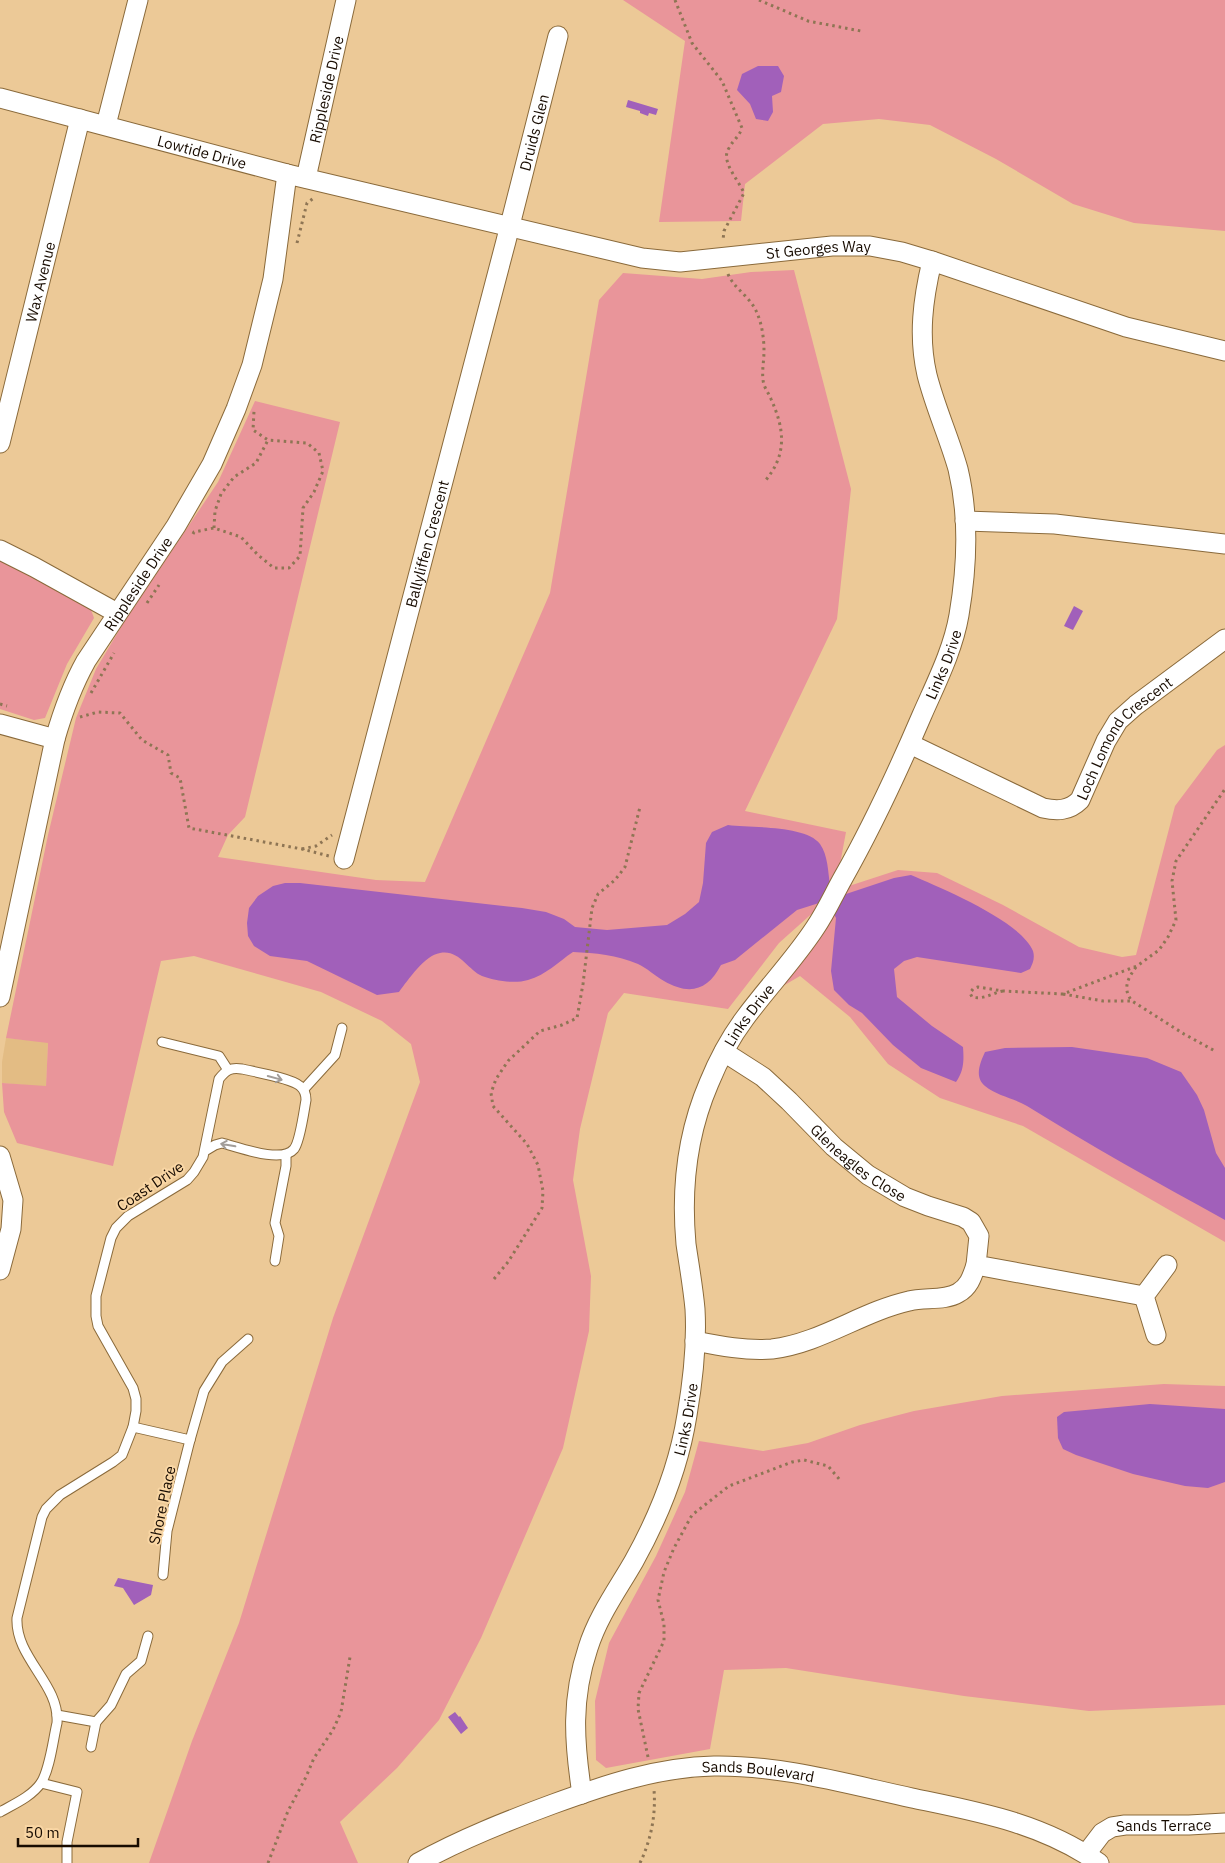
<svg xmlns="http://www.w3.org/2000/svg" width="1225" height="1863" font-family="'IBM Plex Sans',sans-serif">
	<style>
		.built { fill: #e3bc84 }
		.green { fill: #e9959a }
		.water { fill: #a160ba }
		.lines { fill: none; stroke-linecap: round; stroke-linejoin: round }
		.lane-casing { stroke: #8a6a3b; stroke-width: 11 }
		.street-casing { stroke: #8a6a3b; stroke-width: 21 }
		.path { stroke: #8e7554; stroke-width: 3; stroke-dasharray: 2.5 4; stroke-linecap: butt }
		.lane { stroke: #fff; stroke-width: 9 }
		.street { stroke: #fff; stroke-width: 19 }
		.oneway { stroke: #a29d99 }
		.labels { text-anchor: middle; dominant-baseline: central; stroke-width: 4; stroke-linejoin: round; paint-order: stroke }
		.street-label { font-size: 15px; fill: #170b00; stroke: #f9d6a4 }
	</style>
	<rect width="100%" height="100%" fill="#ecc997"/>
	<polygon class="built" points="6,1038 48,1042 46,1087 2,1083 2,1062"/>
	<g class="green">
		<polygon points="623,0 1225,0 1225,231 1134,223 1073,204 996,159 930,125 879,119 823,124 745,184 741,221 659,222 685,41"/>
		<polygon points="794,270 851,489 837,619 745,811 846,832 838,875 852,885 898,870 937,873 1003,905 1079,947 1122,957 1136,955 1175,806 1217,750 1225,745 1225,1242 1023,1126 940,1098 888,1064 850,1017 800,976 783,986 829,915 817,909 779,943 728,1009 624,993 608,1013 580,1129 573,1180 591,1276 589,1331 563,1448 481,1638 439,1720 397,1768 340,1822 358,1863 149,1863 192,1741 239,1623 333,1318 420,1082 411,1044 382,1021 321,992 194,956 161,961 113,1166 17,1143 4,1112 2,1083 46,1086 48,1043 6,1038 48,835 76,718 96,669 124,622 218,482 255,401 340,422 245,817 228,835 218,857 376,880 425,882 550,593 599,300 623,273 702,279 751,272"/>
		<polygon points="0,560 90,607 94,618 67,664 45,718 34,720 0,709"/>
		<polygon points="1164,1384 1225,1386 1225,1705 1089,1711 964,1696 786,1668 724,1670 710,1749 606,1768 596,1760 595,1701 609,1643 656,1556 685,1492 699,1441 763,1451 808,1443 860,1425 914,1411 1002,1396"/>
	</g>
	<g class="water">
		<polygon points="758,66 778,66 784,76 781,92 772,96 773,112 768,121 756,119 750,104 737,90 742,74"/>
		<polygon points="628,100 658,109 656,115 649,113 648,116 640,113 640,111 626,107"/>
		<polygon points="1074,606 1083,611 1073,630 1064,626"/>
		<path d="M728 825C751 828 806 825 820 844 828 855 828 872 830 885L846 894 894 878 911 875C941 888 1021 921 1033 951 1035 958 1033 963 1030 969L1021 973 917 957 904 961 894 969 897 997 932 1026 963 1047C964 1060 964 1071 956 1082L921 1068 893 1045 862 1013 849 1005 834 990 831 971 836 918 833 912 819 903 797 910 735 960 721 965C708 990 690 996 664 981 655 976 647 968 638 964 617 955 595 953 573 952 558 962 546 975 528 980 515 984 495 981 482 976 468 970 459 949 440 953 425 955 408 980 399 992L377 995 307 961 270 956 254 946 248 936 247 923 249 908 258 896 273 886 285 883H300L522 908 546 912 564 919 575 927 607 930 667 925 685 914 699 902 703 883 706 843 712 832Z"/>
		<path d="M1072 1047 1147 1058 1181 1072 1197 1095 1204 1110 1216 1153 1225 1168V1220C1158 1183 1091 1146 1027 1106 1014 1098 997 1096 985 1086 974 1077 980 1063 985 1052L1005 1048Z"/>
		<polygon points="1150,1404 1225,1409 1225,1482 1208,1488 1185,1486 1133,1474 1076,1455 1063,1449 1058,1438 1057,1417 1064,1412"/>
		<polygon points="118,1578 153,1585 151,1595 134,1605 123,1588 114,1586"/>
		<polygon points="455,1712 459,1717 460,1716 468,1728 461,1734 448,1717"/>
	</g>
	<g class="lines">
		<g class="lane-casing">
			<g id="lane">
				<polyline points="162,1042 219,1056 228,1070"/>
				<polyline points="304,1089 335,1055 342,1028"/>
				<polyline points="275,1261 279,1236 275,1223 286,1166 286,1155"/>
				<polyline points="133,1427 190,1440 204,1391 222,1362 248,1339"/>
				<polyline points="163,1575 167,1531 190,1440"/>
				<polyline points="57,1715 96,1722 111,1705 126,1674 141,1661 148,1636"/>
				<polyline points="91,1747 96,1722"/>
				<polyline points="41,1783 77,1792 67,1842 67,1863"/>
				<path d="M0 1812C14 1804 31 1797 41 1783 50 1769 53 1740 57 1723 60 1684 15 1658 17 1618L42 1517 46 1509 60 1495 113 1462 122 1455 133 1427 136 1411V1399L133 1388 98 1326 96 1316V1296L111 1238 116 1228 128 1216 187 1180 194 1172 203 1157 219 1079C226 1070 231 1067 242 1069 255 1072 291 1078 300 1086 305 1090 306 1094 306 1100 304 1111 300 1142 294 1149 282 1164 238 1147 222 1143L215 1145 205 1151"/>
			</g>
		</g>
		<g class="street-casing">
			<g id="street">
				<path id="s1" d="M0 98 287 174 642 258 680 262 832 246H870L902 252 932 261 1126 327 1225 351"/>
				<polyline points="106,125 138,0"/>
				<path id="s2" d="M306 178 346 0"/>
				<path id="s3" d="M0 443 80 119"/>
				<polyline points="965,521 1055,524 1225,544"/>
				<polyline points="0,550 34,567 117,613"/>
				<polyline points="0,724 55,739"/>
				<path id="s4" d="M910 744 1043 808C1057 811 1069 811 1080 800L1106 741 1118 721 1136 705 1225 639"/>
				<path id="s5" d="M344 859 506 241 558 36"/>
				<path id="s6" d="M0 997 55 739C63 711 72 686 86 661L176 526 212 464 236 409 252 365 273 279 287 174"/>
				<path id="s7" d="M724 1052 763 1077 789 1101 834 1147 868 1175 905 1197 928 1206 963 1217 971 1222 979 1236 976 1265 1144 1296"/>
				<polyline points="0,1156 13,1200 11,1229 0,1270"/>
				<polyline points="1156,1335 1144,1296 1167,1265"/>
				<path d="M695 1341C720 1346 746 1351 772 1349 821 1343 861 1312 909 1301 924 1297 945 1301 958 1293 969 1287 972 1277 976 1265"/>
				<path id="s8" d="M582 1794C574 1742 571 1699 588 1648 598 1616 618 1589 634 1561 659 1516 679 1466 687 1415 693 1380 697 1344 695 1309 693 1287 689 1265 686 1244 681 1189 687 1134 709 1083 718 1061 730 1038 745 1018 767 988 794 960 815 928 826 912 834 894 843 878 873 825 898 771 922 715 936 683 953 650 959 615 967 568 969 515 958 469 949 437 935 407 927 375 918 336 923 299 932 261"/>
				<path id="s9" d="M1086 1854 1102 1833 1112 1827 1125 1825H1189L1225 1823"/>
				<path id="s10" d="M418 1863C461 1839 507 1821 553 1804 605 1785 658 1767 714 1766 781 1765 847 1784 912 1798 979 1812 1042 1823 1099 1863"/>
			</g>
		</g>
		<g class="path">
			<path d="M675 0 692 43 722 81 742 128C739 137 733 140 729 148 720 161 738 179 744 193L724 231 723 240"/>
			<polyline points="759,0 808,21 861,31"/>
			<polyline points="297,243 307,203 315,197"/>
			<path d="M728 274C734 289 751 297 757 313 762 324 764 339 764 351 764 362 761 374 764 385 766 390 769 394 771 399 785 430 787 455 765 481"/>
			<polyline points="214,528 215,511 221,494 234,477 256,463 268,440"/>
			<polyline points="193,534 194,532 214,528 241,537 258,555 274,568 289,568 300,556 303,508 314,492 323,471 319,453 307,443 268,440 253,430 254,411"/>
			<polyline points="147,603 159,585"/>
			<polyline points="91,693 114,653"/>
			<polyline points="0,704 7,706"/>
			<polyline points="80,717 98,712 120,713 142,740 168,755 171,773 180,778 189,828 302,849 329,856"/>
			<polyline points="302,849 316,846 332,835"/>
			<path d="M1136 967C1128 978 1122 989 1132 1001L1184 1034 1215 1051"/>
			<path d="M1003 991C992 993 984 1000 972 997L970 993 973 989 978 987 1003 991 1063 994 1137 966 1159 950 1168 937 1176 920 1172 881 1176 861 1225 789"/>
			<polyline points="1063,994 1103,1001 1131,1001"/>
			<polyline points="494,1279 508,1262 542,1208 543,1191 538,1165 527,1144 493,1106 491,1093 496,1079 508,1061 540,1031 562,1025 577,1018 583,984 592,908 598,894 615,880 625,867 640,807"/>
			<polyline points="648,1757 638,1709 639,1693 664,1641 664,1624 658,1600 664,1572 674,1548 692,1515 729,1486 792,1462 804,1460 828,1466 840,1480"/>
			<polyline points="268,1863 288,1811 306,1777 314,1758 333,1730 341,1712 350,1657"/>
			<path d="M640 1863C651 1840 656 1815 654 1790"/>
		</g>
		<use href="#lane" class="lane"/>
		<use href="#street" class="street"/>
	</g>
	<defs><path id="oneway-shaft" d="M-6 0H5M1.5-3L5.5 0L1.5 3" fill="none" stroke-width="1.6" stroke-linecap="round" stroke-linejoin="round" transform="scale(1.25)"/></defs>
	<g class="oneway">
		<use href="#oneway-shaft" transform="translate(275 1078) rotate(15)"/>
		<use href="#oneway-shaft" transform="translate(228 1145) rotate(-170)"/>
	</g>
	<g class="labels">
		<g class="street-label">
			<text stroke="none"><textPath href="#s2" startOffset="91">Rippleside Drive</textPath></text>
			<text stroke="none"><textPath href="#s5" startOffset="751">Druids Glen</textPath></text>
			<text stroke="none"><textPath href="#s1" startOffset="209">Lowtide Drive</textPath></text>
			<text stroke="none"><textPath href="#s1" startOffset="839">St Georges Way</textPath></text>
			<text stroke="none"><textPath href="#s3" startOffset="166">Wax Avenue</textPath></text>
			<text stroke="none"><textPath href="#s5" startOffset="326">Ballyliffen Crescent</textPath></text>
			<text stroke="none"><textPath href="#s6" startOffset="441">Rippleside Drive</textPath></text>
			<text stroke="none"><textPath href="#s8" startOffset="1221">Links Drive</textPath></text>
			<text stroke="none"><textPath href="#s4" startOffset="265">Loch Lomond Crescent</textPath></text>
			<text stroke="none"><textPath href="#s8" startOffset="818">Links Drive</textPath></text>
			<text stroke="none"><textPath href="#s7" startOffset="175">Gleneagles Close</textPath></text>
			<text transform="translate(150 1186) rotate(-34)">Coast Drive</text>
			<text stroke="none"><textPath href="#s8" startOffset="398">Links Drive</textPath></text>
			<text transform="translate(162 1505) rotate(-78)">Shore Place</text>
			<text stroke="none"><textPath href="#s10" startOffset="358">Sands Boulevard</textPath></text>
			<text stroke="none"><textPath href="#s9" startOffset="90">Sands Terrace</textPath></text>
		</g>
	</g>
	<path d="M18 1838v8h120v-8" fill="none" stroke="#170b00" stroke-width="2.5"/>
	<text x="25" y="1838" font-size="15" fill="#170b00" stroke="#f9d6a4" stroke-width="4" paint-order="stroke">50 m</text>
</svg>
